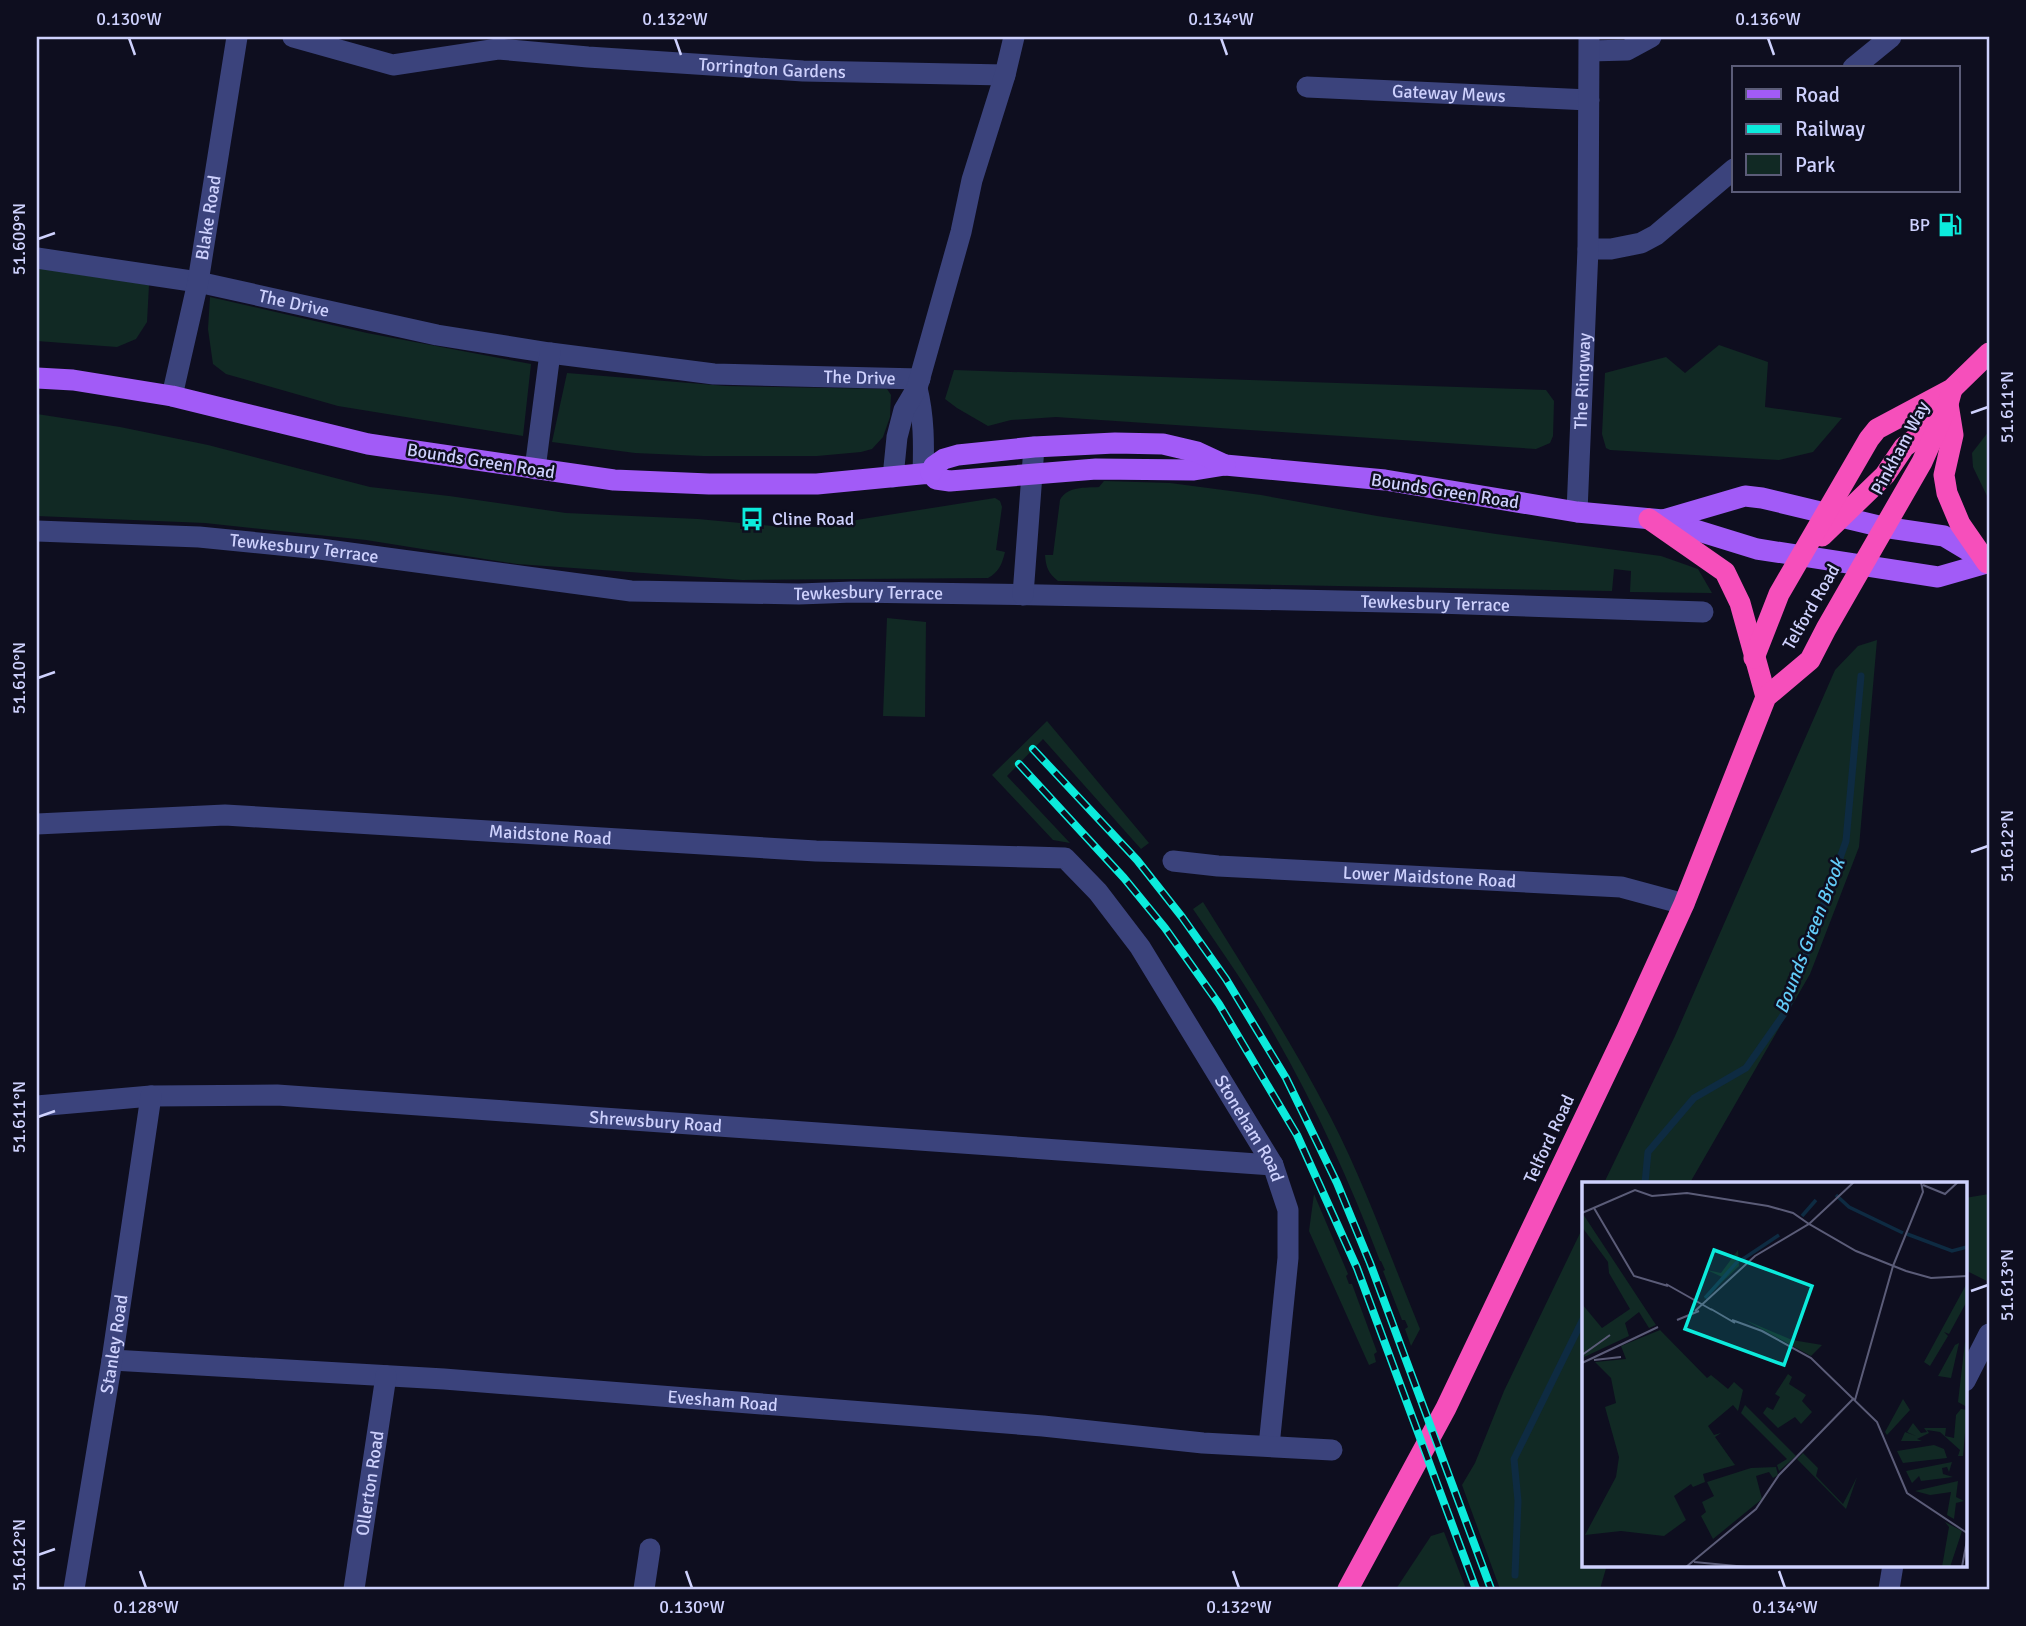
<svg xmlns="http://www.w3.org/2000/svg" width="2026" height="1626" font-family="Signika,sans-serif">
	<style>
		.green { fill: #112924 }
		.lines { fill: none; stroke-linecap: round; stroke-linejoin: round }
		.stream { stroke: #0e2b42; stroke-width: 7 }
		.minor { stroke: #3b437c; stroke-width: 21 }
		.major { stroke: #a25bf7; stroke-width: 21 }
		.highway { stroke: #f64fbb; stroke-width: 21 }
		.rail-casing { stroke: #0cebdc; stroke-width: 8 }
		.rail { stroke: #0e0e1f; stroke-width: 5; stroke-dasharray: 16; stroke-linecap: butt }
		.ticks { fill: none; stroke: #ced1fd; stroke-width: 2.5 }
		.labels { text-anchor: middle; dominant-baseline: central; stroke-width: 5; stroke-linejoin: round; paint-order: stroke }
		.street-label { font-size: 18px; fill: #ced1fd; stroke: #0e0e1f }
		.poi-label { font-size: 18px; fill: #ced1fd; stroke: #0e0e1f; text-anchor: end }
		.water-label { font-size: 19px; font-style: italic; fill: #62cbf7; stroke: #0e0e1f }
		.inset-river { fill: none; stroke: #0e2b42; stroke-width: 3.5 }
		.inset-road { fill: none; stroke: #5b5c78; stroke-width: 2 }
		.view { fill: #0cebdc; fill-opacity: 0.15; stroke: #0cebdc; stroke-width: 3.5 }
		.inset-edge { fill: none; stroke: #ced1fd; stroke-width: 3.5 }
		.neatline { fill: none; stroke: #ced1fd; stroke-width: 2.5 }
		.ticks-label { font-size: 18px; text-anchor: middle; fill: #ced1fd }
	</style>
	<rect width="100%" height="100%" fill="#0e0e1f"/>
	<g class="green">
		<polygon points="37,268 149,285 147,322 136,339 117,347 37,341"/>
		<polygon points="210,297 367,333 531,364 523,436 338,406 226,374 213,364 208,329"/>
		<polygon points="1719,345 1768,362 1765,407 1842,418 1813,452 1779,460 1610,450 1606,448 1602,434 1605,373 1666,357 1685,373"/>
		<polygon points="954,370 1546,390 1554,401 1553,436 1550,443 1536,449 1056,417 1011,420 988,426 957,408 945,399"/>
		<polygon points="567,373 726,386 887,389 891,395 890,417 883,437 872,449 861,452 817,456 703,456 635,453 552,442"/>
		<path d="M37 414 120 427 208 445 370 487 449 496 566 513 698 519 783 527H829L850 521 995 498 1000 501 1002 507 996 550 1005 552C1002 564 999 572 988 578L742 580 517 564 366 540 205 523 37 516Z"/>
		<polygon points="1989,431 1989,500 1973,467 1972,453"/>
		<path d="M1104 481 1170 483 1261 495 1377 516 1496 534 1661 556 1698 569 1712 593 1630 592 1631 571 1614 569 1612 591 1058 581C1048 573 1046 567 1045 555H1053L1060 500C1067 486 1085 488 1099 487Z"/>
		<polygon points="887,618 926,622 925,717 883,716"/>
		<polygon points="1877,640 1859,847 1810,974 1691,1181 1702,1183 1604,1183 1675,1036 1835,670 1858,646"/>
		<polygon points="1047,721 1149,843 1141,849 1043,739 1007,776 1070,843 1053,840 992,775"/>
		<path d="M1203 902C1247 973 1293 1044 1331 1118 1366 1186 1391 1259 1420 1329L1411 1346 1405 1329 1408 1327 1405 1320H1402L1383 1271 1385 1270 1381 1261H1380C1350 1182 1316 1107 1274 1034 1250 991 1221 950 1193 909Z"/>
		<polygon points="1314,1194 1348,1274 1346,1276 1349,1284 1352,1284 1377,1352 1374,1354 1376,1362 1369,1365 1309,1231"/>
		<polygon points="1989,1194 1989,1282 1965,1270 1965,1198"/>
		<polygon points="1583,1227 1583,1565 1607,1565 1600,1589 1500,1589 1462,1485 1475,1463 1504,1391"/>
		<polygon points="1444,1532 1466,1589 1396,1589 1431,1536"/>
	</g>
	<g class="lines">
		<g class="stream">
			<polyline points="1645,1183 1648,1152 1694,1098 1746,1068 1786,1011 1846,841 1861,676"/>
			<polyline points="1515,1575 1518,1501 1514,1459 1583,1319"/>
		</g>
		<g class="minor">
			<path id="s1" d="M293 37 393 65 498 49 588 57 803 71 1005 75"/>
			<polyline points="1590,51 1627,50 1651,37"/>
			<polyline points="1853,68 1891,37"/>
			<path id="s2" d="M1307 87 1589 100"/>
			<polyline points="1588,249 1611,249 1641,243 1656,235 1734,169"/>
			<path id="s3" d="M37 258 198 282 437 335 550 353 714 374 920 379"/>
			<path d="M917 388C924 417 924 444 923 473"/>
			<path id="s4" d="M172 396 198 282 237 37"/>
			<polyline points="535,469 550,353"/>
			<polyline points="893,477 897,437 904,410 917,388 961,232 972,180 1005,75 1014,37"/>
			<path id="s5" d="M1577 512 1588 249 1589 37"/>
			<path id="s6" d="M37 531 199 537 320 549 631 591 799 594 853 592 1042 595 1437 603 1703 612"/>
			<polyline points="1023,595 1034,447"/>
			<path id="s7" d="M37 824 225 815 816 851 1065 858 1098 892 1140 947 1273 1165 1288 1210V1258L1269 1446"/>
			<path id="s8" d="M1173 861 1218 866 1621 887 1684 904"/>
			<path id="s9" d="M37 1106 151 1096 277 1095 1273 1165"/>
			<path id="s10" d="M112 1360 444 1379 1043 1426 1203 1443 1332 1450"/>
			<polyline points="1965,1381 1989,1334"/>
			<path id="s11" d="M74 1589 112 1360 151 1096"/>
			<path id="s12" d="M354 1589 386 1376"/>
			<polyline points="644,1589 650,1549"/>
			<polyline points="1889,1589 1893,1565"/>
		</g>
		<g class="major">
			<polyline points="37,378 73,380 172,396 368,444 614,480 709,484 817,484 931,473 936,479 950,481 1096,469 1194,470 1225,465 1385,480 1577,512 1663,520 1757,549 1938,577 1987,563"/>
			<polyline points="931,473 934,466 944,459 958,455 1034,447 1115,443 1163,444 1197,452 1225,465"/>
			<polyline points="1663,520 1745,496 1762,498 1883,527 1944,536 1989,563"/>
		</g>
		<g class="highway">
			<polyline points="1948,404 1953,435 1944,475 1947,493 1960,524 1987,563"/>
			<polyline points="1649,519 1725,572 1740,603 1766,697"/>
			<polyline points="1822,536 1885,475 1904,447 1941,420"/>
			<polyline points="1754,658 1779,594 1869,439 1877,429 1952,389 1989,353"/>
			<polyline points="1348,1589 1446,1408 1627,1029 1684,904 1766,697 1810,660 1826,629 1922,462 1948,404 1952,389"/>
		</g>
		<g class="rail-casing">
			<g id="rail">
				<polyline points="1033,749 1137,860 1182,917 1226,979 1286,1078 1337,1183 1370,1263 1491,1589"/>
				<polyline points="1019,764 1124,878 1165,928 1219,1004 1297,1135 1357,1268 1476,1589"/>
			</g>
		</g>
		<use href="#rail" class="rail"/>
	</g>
	<path class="ticks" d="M129 38 135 55M675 38 681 55M1221 38 1227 55M1768 38 1774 55M38 239 55 233M1971 413 1988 407M38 678 55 672M1971 852 1988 846M38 1117 55 1111M1971 1291 1988 1285M38 1555 55 1549M140 1571 146 1588M686 1571 692 1588M1233 1571 1239 1588M1779 1571 1785 1588"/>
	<defs>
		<g id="fuel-bare" transform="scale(1.89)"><path d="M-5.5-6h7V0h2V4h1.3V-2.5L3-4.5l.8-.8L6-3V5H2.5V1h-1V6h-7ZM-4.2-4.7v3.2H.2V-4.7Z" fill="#0cebdc" stroke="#0e0e1f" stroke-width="2.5" paint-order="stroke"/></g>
		<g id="bus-bare" transform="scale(1.89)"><path d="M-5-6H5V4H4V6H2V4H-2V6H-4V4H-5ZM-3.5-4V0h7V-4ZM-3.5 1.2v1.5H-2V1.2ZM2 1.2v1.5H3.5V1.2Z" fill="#0cebdc" stroke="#0e0e1f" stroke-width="2.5" paint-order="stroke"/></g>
	</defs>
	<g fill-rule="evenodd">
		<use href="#fuel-bare" x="1950" y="225"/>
		<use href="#bus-bare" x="752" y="519"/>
	</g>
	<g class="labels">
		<g class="street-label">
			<text stroke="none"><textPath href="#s1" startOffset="485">Torrington Gardens</textPath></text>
			<text stroke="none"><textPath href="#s2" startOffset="142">Gateway Mews</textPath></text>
			<text stroke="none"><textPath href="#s4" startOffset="182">Blake Road</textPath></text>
			<text stroke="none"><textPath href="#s3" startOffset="261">The Drive</textPath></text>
			<text stroke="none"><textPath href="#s3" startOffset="833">The Drive</textPath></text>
			<text stroke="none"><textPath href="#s5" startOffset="131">The Ringway</textPath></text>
			<text transform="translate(1900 448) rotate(-62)">Pinkham Way</text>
			<text transform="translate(481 461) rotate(9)">Bounds Green Road</text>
			<text transform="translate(1445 491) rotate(9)">Bounds Green Road</text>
			<text stroke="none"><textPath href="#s6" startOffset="268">Tewkesbury Terrace</textPath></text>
			<text stroke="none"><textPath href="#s6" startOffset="835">Tewkesbury Terrace</textPath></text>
			<text stroke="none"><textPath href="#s6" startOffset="1402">Tewkesbury Terrace</textPath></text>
			<text transform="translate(1811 607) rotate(-60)">Telford Road</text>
			<text stroke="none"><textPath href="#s7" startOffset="514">Maidstone Road</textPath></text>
			<text stroke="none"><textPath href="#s8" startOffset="257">Lower Maidstone Road</textPath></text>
			<text stroke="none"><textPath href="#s9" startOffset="620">Shrewsbury Road</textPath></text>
			<text stroke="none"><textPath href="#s7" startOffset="1358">Stoneham Road</textPath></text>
			<text transform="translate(1549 1139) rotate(-65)">Telford Road</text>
			<text stroke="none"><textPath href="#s11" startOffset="248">Stanley Road</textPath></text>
			<text stroke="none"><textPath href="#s10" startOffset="612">Evesham Road</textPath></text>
			<text stroke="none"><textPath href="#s12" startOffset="107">Ollerton Road</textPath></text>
		</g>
		<g class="poi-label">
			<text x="1930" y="225">BP</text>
			<text x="772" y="519" text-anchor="start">Cline Road</text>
		</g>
		<g class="water-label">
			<text transform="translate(1810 936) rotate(-69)">Bounds Green Brook</text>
		</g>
	</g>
	<g transform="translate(1582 1182)">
		<rect width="385" height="385" fill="#0e0e1f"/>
		<path d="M1 32 74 143 67 146 57 130 43 141 47 154 0 176V122L20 146 48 127 27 91 26 80 0 45ZM156 68 157 84 121 118 140 95 125 88 139 91ZM385 101V119L367 152 362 150 366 154 348 184 342 180ZM163 138 210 158 240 163 229 174ZM78 148 125 196 129 193 146 207 152 200 161 208 156 229 151 223 126 244 132 253 139 251 133 255 153 283 121 292 123 300 111 305 109 302 92 314 104 338 82 354 39 349 3 353 34 295 37 275 23 225 34 221 29 196 13 180 44 177 39 164ZM383 160 385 161V225L376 220ZM377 161 369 196 356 194 373 163ZM206 192 210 195 207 202 224 213 220 219 230 230 219 242 213 235 196 246 181 231 185 225 191 228 198 215 193 212ZM321 217 328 228 305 253 303 250ZM163 223 214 274 197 289 195 283 205 277 159 231ZM379 227 385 228 381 274H376L378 268 358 250 345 248 347 251 335 257 340 259H319L323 250 334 254 325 250 331 241 339 251 345 250 342 246H364L363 254 372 256 374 233ZM352 263 362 267 365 276 321 281 315 269ZM221 271 236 286 234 294 261 322 275 295 264 327 215 277ZM370 280 367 290 365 285 360 286 361 292 371 295 339 299 337 294 330 301 324 289ZM194 285 196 293 191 296 187 290 174 294 180 317 131 357 119 334 124 330 120 320 132 314 125 300 169 286ZM376 299 374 315 382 319 374 321 372 337 365 333 369 310 348 313 333 309ZM363 340 380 349 368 385H360L367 345Z" fill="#112924"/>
		<path class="inset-river" d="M254 13 267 25 321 51M220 34 234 18M325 52 370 69 385 65M158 79 197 53M123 116 156 79"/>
		<path class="inset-road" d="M341 3 363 12 376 0M12 26 52 94 86 104M0 31 53 8 70 14 105 11 186 24 211 31 227 42 272 0M311 84 341 10 339 0M84 102 130 128M129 127 153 141M113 129 173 74 227 42 274 69 324 89 349 96 385 94M95 138 117 129M150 138 180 149 229 176 295 240 325 311 385 351M0 173 28 153M12 178 39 175M0 181 76 145M273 218 311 84M112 380 165 385M104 385 174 327 197 293 272 216M380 385 385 358"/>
		<path class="view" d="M132 68 230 104 202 183 103 147Z"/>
		<rect width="385" height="385" class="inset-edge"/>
	</g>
	<rect width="2026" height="1626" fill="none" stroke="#0e0e1f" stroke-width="77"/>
	<rect x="1732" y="66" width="228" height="126" fill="#0e0e1f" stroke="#5b5c78" stroke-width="2"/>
	<rect x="1746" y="89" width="35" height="10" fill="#a25bf7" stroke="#5b5c78" stroke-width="2"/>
	<text x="1795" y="102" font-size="21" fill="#ced1fd">Road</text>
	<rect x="1746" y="124" width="35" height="10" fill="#0cebdc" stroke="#5b5c78" stroke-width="2"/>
	<text x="1795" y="136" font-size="21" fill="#ced1fd">Railway</text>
	<rect x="1746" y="154" width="35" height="21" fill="#112924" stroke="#5b5c78" stroke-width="2"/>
	<text x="1795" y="172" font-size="21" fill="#ced1fd">Park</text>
	<rect x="38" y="38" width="1950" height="1550" class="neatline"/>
	<g class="ticks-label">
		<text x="129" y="25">0.130°W</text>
		<text x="675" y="25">0.132°W</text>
		<text x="1221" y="25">0.134°W</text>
		<text x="1768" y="25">0.136°W</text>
		<text transform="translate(19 239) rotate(-90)" y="6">51.609°N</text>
		<text transform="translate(2007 407) rotate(-90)" y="6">51.611°N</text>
		<text transform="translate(19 678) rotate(-90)" y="6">51.610°N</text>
		<text transform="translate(2007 846) rotate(-90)" y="6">51.612°N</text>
		<text transform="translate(19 1117) rotate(-90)" y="6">51.611°N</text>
		<text transform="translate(2007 1285) rotate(-90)" y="6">51.613°N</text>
		<text transform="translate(19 1555) rotate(-90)" y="6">51.612°N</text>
		<text x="146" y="1613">0.128°W</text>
		<text x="692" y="1613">0.130°W</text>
		<text x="1239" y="1613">0.132°W</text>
		<text x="1785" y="1613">0.134°W</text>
	</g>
</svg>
